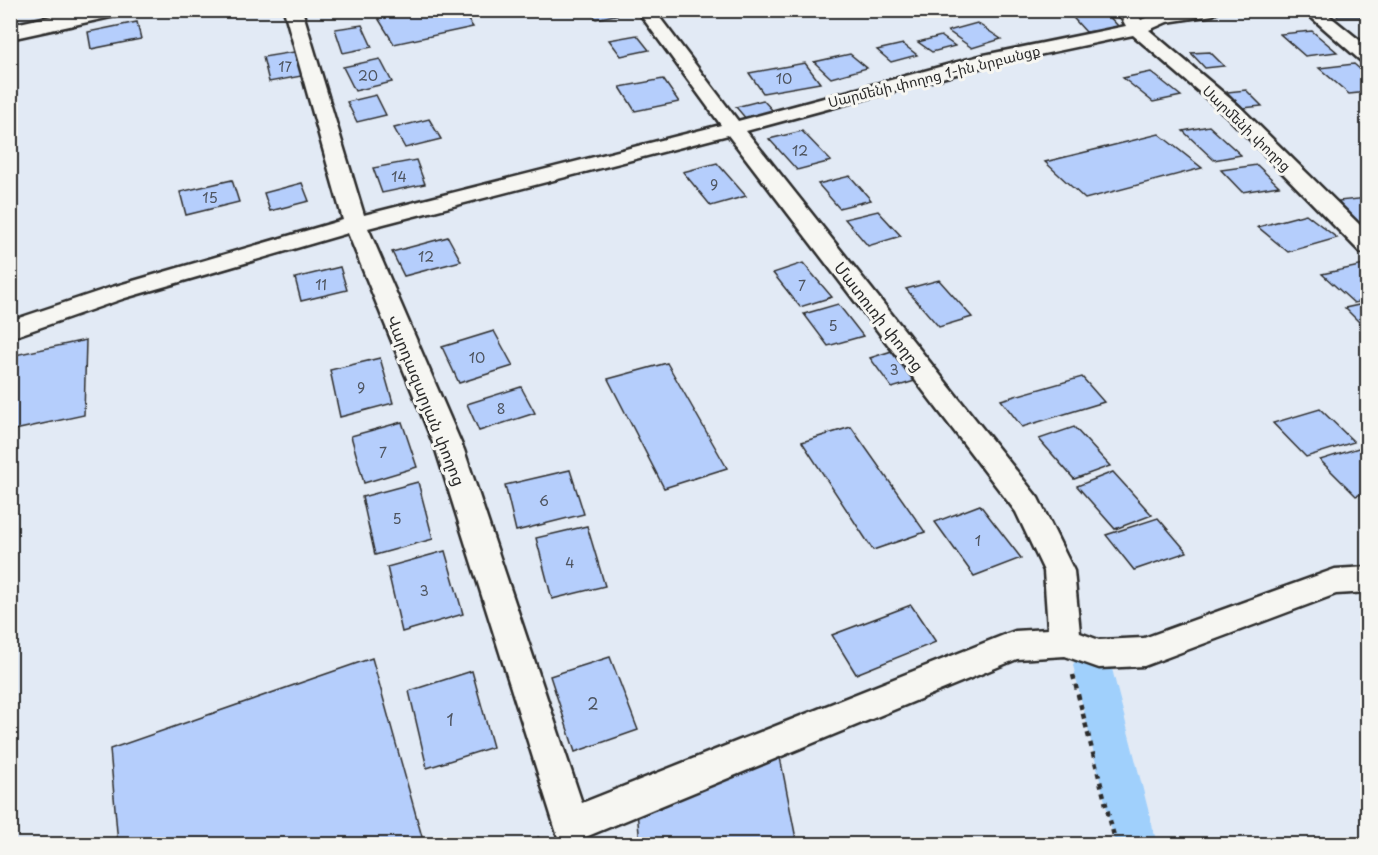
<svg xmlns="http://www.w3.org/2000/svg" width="1378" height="855" font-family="'Playpen Sans','Noto Sans Armenian',sans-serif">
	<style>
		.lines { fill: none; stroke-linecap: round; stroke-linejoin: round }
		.canal { fill: #a0d0fc; fill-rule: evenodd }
		.building { fill: #b5cefc; stroke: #2b2b2b; stroke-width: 1.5 }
		.minor-casing { stroke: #2b2b2b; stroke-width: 5 }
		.secondary-casing { stroke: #2b2b2b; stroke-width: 5 }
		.path { stroke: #2b2b2b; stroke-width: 4.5; stroke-dasharray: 5 5; stroke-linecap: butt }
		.minor { fill: #f6f6f2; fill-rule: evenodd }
		.secondary { fill: #f6f6f2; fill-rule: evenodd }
		.labels { text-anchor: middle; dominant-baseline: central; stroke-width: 6; stroke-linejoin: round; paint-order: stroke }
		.number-label { font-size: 14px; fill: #4e545f }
		.far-street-label { font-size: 14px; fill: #2b2b2b; stroke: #f6f6f2 }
		.street-label { font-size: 16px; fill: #2b2b2b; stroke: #f6f6f2 }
		.near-number-label { font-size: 16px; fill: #4e545f }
	</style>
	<rect width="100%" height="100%" fill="#e2eaf5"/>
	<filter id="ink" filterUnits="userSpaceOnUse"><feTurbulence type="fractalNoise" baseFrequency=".0167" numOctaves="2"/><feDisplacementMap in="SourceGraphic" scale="12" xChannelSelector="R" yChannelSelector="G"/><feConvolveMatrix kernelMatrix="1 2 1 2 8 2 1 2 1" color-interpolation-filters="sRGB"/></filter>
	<g filter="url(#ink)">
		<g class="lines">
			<polygon class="canal" points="1092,648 1105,653 1111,665 1157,844 1115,844 1073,665 1079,653"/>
		</g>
		<g class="building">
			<polygon points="414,10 461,10 473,27 394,44 378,18"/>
			<polygon points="589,10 617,10 620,14 596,19"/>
			<polygon points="1066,10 1103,10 1120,28 1086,32"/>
			<polygon points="1332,10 1368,10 1368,17 1338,17"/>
			<polygon points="137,22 141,39 91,49 88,32"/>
			<polygon points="977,23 1001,39 972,48 948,31"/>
			<polygon points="362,25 372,47 343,53 335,29"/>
			<polygon points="1312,31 1337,52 1305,56 1280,34"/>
			<polygon points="637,35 649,50 621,56 609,40"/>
			<polygon points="941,36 955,46 932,52 918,42"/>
			<polygon points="903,44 917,55 891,62 877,50"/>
			<polygon points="300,51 307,75 269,82 263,57"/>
			<polygon points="1210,52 1224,66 1205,68 1191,53"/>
			<polygon points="850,54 867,68 831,78 814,62"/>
			<polygon points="380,59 392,82 355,91 343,67"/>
			<polygon points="805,63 820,83 763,93 749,73"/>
			<polygon points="1354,64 1368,76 1368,92 1349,94 1319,68"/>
			<polygon points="1151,72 1181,96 1153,102 1123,78"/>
			<polygon points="663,79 679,102 635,111 620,87"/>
			<polygon points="1246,90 1262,106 1243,108 1227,92"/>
			<polygon points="376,95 386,115 357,122 347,102"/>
			<polygon points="763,100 775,113 747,120 736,107"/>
			<polygon points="429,119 441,139 405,148 394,128"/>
			<polygon points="1209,126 1241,155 1214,160 1183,131"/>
			<polygon points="802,131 831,161 797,170 769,139"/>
			<polygon points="1159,134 1202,168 1085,199 1045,162"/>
			<polygon points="416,160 425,184 382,193 373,168"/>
			<polygon points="717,163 746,196 711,206 683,172"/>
			<polygon points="1257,165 1279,186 1242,192 1221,170"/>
			<polygon points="850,176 871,200 839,208 818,184"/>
			<polygon points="232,180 239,202 186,215 180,192"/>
			<polygon points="302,183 309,201 270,211 264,193"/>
			<polygon points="1368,198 1368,222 1359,223 1338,201"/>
			<polygon points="878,211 901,236 868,246 845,219"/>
			<polygon points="1306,214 1337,238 1288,252 1258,227"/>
			<polygon points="448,237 461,261 404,276 392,252"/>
			<polygon points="803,263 832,297 800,307 773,273"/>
			<polygon points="1364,265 1368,268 1368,300 1354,303 1322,274"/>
			<polygon points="340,267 347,290 301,301 295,278"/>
			<polygon points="939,280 972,317 939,327 906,289"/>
			<polygon points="1368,303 1368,331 1345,308"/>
			<polygon points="838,304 863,336 828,346 804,314"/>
			<polygon points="494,331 513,366 459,383 442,347"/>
			<polygon points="86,340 84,415 10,431 10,356"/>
			<polygon points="895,350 918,380 892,388 870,358"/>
			<polygon points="380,358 393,403 340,417 330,370"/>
			<polygon points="667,363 727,468 664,488 608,379"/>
			<polygon points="1082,377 1104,402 1022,427 1001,400"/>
			<polygon points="521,387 535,413 479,431 467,404"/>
			<polygon points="1320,409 1354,442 1306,457 1273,423"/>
			<polygon points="402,422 417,467 364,483 351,436"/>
			<polygon points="851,427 925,532 873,550 802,442"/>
			<polygon points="1074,427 1110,466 1074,479 1039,439"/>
			<polygon points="1368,445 1368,492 1356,496 1320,460"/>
			<polygon points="570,470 584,514 516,531 505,485"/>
			<polygon points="1113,472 1152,515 1115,529 1077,486"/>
			<polygon points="418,482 433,539 375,555 362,497"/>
			<polygon points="980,505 1021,558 974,576 935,522"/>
			<polygon points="1158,518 1187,552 1134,570 1106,535"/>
			<polygon points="587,526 605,586 552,599 536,538"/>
			<polygon points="445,551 463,614 402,632 387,567"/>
			<polygon points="911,605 936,642 856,674 832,635"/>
			<polygon points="610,657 638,730 575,752 550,676"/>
			<polygon points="372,658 424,844 118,844 110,749"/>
			<polygon points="472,671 493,747 427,768 409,691"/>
			<polygon points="779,752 797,844 640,844 637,811"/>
		</g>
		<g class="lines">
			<g class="minor-casing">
				<g id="minor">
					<path d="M284 10H302L364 215 721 125 637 10H654L738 121 984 55 1126 26 1117 10H1135L1141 20C1167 8 1193 10 1221 10L1213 15 1167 22 1149 30 1240 107 1368 233V254L1360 252 1226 115 1133 35 986 66 746 131 1038 498 1074 571 1080 633 1099 640 1144 638 1335 569 1368 567V592L1336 594 1144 666 1099 668 1065 656 1017 659 571 843 558 837 436 450 348 233 125 298 10 338V321L109 288 343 220ZM728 135 1016 512 1044 571 1048 629 1015 631 1004 635 582 803 464 450 368 228Z"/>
					<polygon points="1303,10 1322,10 1368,47 1368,62 1361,61"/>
				</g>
			</g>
			<g class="secondary-casing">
				<polygon id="secondary" points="80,10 122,10 120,15 10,39 10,25"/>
			</g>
			<g class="path">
				<polyline points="1073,675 1116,844"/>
				<polyline points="526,844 542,837"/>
			</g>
			<use href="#minor" class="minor"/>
			<use href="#secondary" class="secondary"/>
		</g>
	</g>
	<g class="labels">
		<g class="number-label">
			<text x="285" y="66">17</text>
			<text x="368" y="75">20</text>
			<text x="784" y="78">10</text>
			<text x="800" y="150">12</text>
			<text x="399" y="176">14</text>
			<text x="714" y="184">9</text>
			<text x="210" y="197">15</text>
			<text x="426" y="256">12</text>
			<text x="321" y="284">11</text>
			<text x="802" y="285">7</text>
			<text x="833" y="325">5</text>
			<text x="477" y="357">10</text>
			<text x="894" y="369">3</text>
			<text x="361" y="387">9</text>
			<text x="501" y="408">8</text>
			<text x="383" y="452">7</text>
			<text x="544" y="500">6</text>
			<text x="397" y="518">5</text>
			<text x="978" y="540">1</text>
			<text x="570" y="562">4</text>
			<text x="424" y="590">3</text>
		</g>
		<g class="far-street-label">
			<text transform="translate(934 76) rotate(-14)">Սարմենի փողոց 1-ին նրբանցք</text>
			<text transform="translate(1247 128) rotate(44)">Սարմենի փողոց</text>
		</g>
		<g class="street-label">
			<text transform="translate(880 316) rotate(52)">Մատուռի փողոց</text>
			<text transform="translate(427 400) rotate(68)">Վարդազարյան փողոց</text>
		</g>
		<g class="near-number-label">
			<text x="593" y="703">2</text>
			<text x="450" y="719">1</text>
		</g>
	</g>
	<rect width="1378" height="855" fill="none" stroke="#f6f6f2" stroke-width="36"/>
	<rect x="18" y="18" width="1342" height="819" fill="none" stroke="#2b2b2b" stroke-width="2" filter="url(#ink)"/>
</svg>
